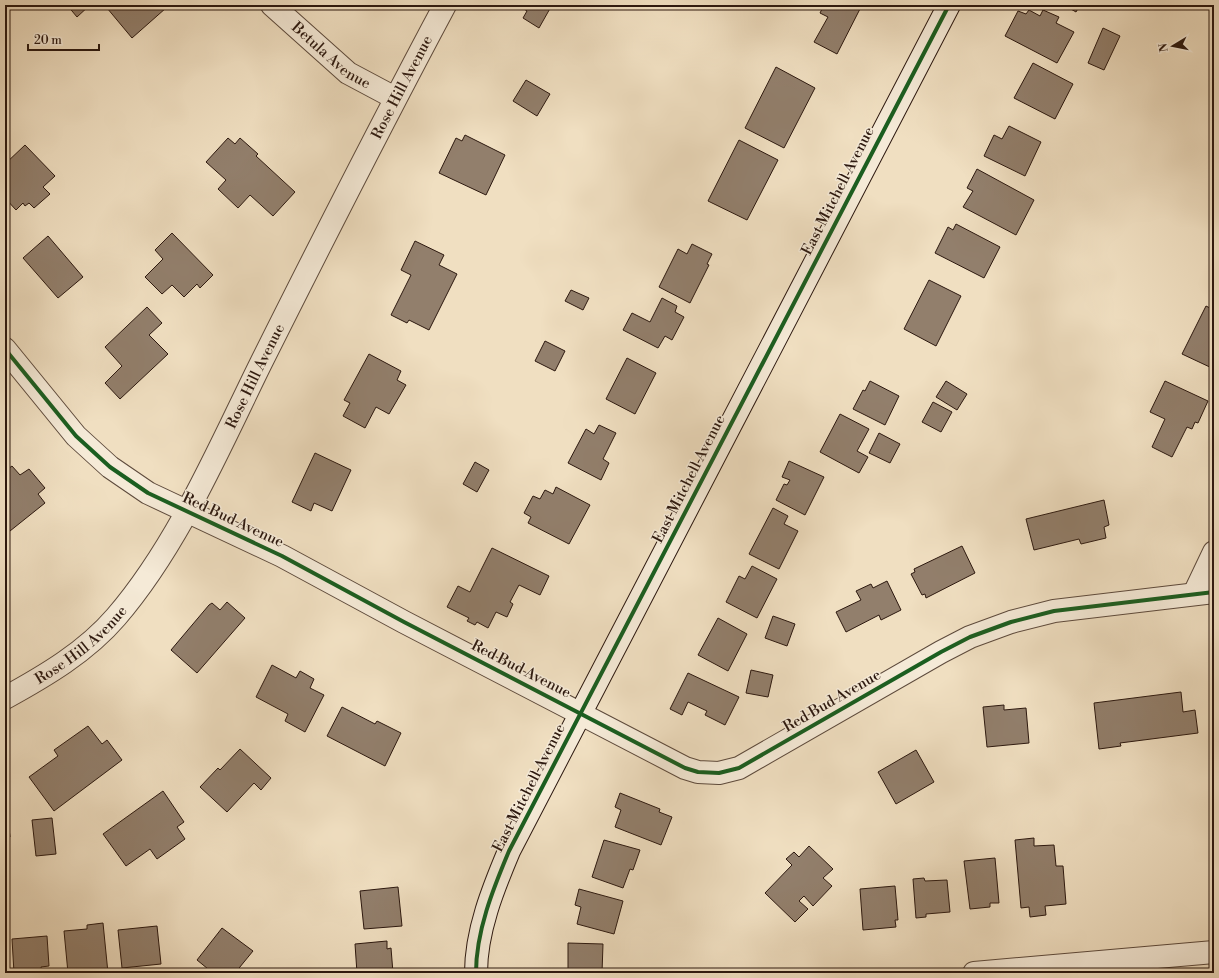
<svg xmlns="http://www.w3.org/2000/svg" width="1219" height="978" font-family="'Libre Bodoni',serif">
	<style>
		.building { fill: #927f6c; stroke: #2c180f }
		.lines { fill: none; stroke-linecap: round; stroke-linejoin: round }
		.street-casing { stroke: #5d4a3c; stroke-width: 24 }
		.secondary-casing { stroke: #2c180f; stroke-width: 24 }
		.street { stroke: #f5ead7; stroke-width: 22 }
		.secondary { stroke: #f5ead7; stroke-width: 22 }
		.cycleway-casing { stroke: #f5ead7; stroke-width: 6 }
		.cycleway { stroke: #1b5e20; stroke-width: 4 }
		.labels { text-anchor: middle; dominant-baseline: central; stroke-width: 3; stroke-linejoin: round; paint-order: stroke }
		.street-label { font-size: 15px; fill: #2c180f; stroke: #f5ead7 }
	</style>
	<rect width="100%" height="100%" fill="#f0dfc1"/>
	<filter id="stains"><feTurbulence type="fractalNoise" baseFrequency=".005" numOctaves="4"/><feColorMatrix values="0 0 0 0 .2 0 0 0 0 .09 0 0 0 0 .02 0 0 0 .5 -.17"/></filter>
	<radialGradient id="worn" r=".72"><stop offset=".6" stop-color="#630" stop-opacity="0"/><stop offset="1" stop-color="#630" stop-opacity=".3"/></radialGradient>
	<g class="building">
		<polygon points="67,5 90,5 77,17"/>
		<polygon points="108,5 163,5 166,8 132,38 107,8 109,6"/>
		<polygon points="518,5 552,5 539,28 523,18 527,11"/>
		<polygon points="824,5 862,5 837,54 814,42 828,17 820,13"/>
		<polygon points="1064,5 1080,5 1076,12"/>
		<polygon points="1029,10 1040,16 1043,10 1059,17 1056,23 1074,32 1057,63 1005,36 1018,11 1026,14"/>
		<polygon points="1103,28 1120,36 1104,70 1088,63"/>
		<polygon points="1033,63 1073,84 1055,119 1014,98"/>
		<polygon points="776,67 815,88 784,148 745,128"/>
		<polygon points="526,80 550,94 537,116 513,101"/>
		<polygon points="1009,126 1041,142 1025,176 984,156 994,135 1002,139"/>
		<polygon points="465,135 505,155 486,195 439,173 456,138 462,141"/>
		<polygon points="228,138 235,144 240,138 258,154 256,156 295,192 273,216 250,195 238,208 218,189 226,180 206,162"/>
		<polygon points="739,140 778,160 747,220 708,201"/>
		<polygon points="25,145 55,176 43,187 50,194 34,208 29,203 25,206 23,203 16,210 5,198 5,164"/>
		<polygon points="977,169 1034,200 1016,235 963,207 973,191 967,188"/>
		<polygon points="956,224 1000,247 984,278 935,253 948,227 953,230"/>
		<polygon points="172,233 213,275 200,288 197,284 184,297 172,285 162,294 145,277 163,259 155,250"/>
		<polygon points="48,236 83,277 58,298 23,258"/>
		<polygon points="415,241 444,255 439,265 457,274 429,330 409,320 407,323 391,315 411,275 401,270"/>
		<polygon points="692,244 712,254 707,264 709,265 690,303 659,287 678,249 687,254"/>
		<polygon points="929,280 961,296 936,346 904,329"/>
		<polygon points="571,290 589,298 583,310 565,301"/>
		<polygon points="662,298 677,306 675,312 684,317 672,340 665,336 658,348 623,330 632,313 650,322"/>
		<polygon points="1206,306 1214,310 1214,369 1182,354"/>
		<polygon points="147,307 162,323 149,335 168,354 120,399 105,383 122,366 105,347"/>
		<polygon points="545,341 565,351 555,371 535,361"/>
		<polygon points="369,354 401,371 397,380 406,385 389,414 376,407 365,428 343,416 350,403 344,400"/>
		<polygon points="627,358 656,373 635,414 606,399"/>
		<polygon points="870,381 899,396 885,425 853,409 863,390 865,391"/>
		<polygon points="946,381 967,394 957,410 936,397"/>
		<polygon points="1165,381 1208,401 1198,423 1195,422 1192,429 1187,427 1172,457 1152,447 1165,419 1150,412"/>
		<polygon points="933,402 952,412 941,432 922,422"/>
		<polygon points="840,414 869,429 857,451 868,457 859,473 820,452"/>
		<polygon points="599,425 616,433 603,459 609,463 601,480 568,463 586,429 594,434"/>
		<polygon points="879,433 900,444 890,463 869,453"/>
		<polygon points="315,453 351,470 332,511 314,503 311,511 292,502"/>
		<polygon points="789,461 824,477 805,515 776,500 784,484 787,485 790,480 782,477"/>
		<polygon points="475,462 489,470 477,492 463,484"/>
		<polygon points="12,466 20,475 29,469 45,488 38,494 45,503 5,535 5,471"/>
		<polygon points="556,487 590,505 569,544 528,523 531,517 524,513 533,496 540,499 545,490 553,494"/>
		<polygon points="1104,500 1109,525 1104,527 1106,538 1081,544 1079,539 1034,550 1026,519"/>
		<polygon points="773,508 788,516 784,524 798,531 779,569 749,554"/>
		<polygon points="962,546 975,573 926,598 925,594 922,595 911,574 915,572 914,569"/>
		<polygon points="492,548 549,576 540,595 519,585 510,602 513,604 507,617 496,612 488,628 477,622 475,625 467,621 469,618 447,607 458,586 470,592"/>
		<polygon points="752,566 777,579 757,618 726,602 739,576 745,579"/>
		<polygon points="887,581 901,610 881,620 879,615 846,632 836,612 861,600 856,591 871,584 873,588"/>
		<polygon points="227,602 245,618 197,673 171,650 209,605 212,603 220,610"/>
		<polygon points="773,616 795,624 787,646 765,638"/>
		<polygon points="718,618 747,634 728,671 698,655"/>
		<polygon points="272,665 296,678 300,671 314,679 310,688 324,695 305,732 285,721 288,714 256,697"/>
		<polygon points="751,670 773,675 768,697 746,693"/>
		<polygon points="688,673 739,697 725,725 705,715 707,711 688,702 682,715 670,709"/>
		<polygon points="1181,692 1183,712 1195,710 1198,733 1120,743 1121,746 1099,749 1094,703"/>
		<polygon points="1004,705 1004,710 1026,708 1029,743 987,747 983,707"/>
		<polygon points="342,707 375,724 377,721 401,733 385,766 327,736"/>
		<polygon points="88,726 102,744 107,740 122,760 54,811 29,777 58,756 54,750"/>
		<polygon points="240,749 271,778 261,790 254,783 227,812 200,787 218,768 220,770"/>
		<polygon points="916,750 934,782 896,804 878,772"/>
		<polygon points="163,791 184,822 177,827 185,839 157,859 150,849 126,866 103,834"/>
		<polygon points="5,793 10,837 5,838"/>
		<polygon points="620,793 660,809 659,812 672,817 661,845 615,827 621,810 615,807"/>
		<polygon points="52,818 56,854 36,856 32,820"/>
		<polygon points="1034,838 1034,846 1054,845 1056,866 1063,866 1066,904 1045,906 1046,915 1030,917 1029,907 1021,908 1015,840"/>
		<polygon points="604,840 640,850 633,870 630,869 623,888 592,877"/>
		<polygon points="809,846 833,869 823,878 832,886 813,906 804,896 799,901 808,909 795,922 765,893 792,865 786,859 794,852 799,857"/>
		<polygon points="995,858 999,903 990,903 990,907 970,909 964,861"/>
		<polygon points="924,878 925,881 947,880 950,912 926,914 926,917 916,918 913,879"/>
		<polygon points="895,886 898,920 895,920 896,927 863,930 860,889"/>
		<polygon points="398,887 402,926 364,929 360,891"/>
		<polygon points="579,889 623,901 614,934 577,924 581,907 575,905"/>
		<polygon points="103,923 108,973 68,973 64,931 87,929 87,925"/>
		<polygon points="157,926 161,964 122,968 118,930"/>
		<polygon points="222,928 253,951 235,973 213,973 197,960"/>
		<polygon points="47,936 49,966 41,967 42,973 14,973 12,939"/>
		<polygon points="387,941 387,949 391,948 393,973 357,973 355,944"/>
		<polygon points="568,943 603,944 602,973 568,973"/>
		<polygon points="758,970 758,973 734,973 734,972"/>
	</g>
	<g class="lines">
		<g class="street-casing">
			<g id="street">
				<path id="s1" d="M272 5 348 73 395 98"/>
				<polyline points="5,349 76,436 110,467 148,493 282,556 404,622 685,768 698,772 719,773 739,768 941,652 970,637 1011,622 1054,611 1214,592"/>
				<polyline points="1194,594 1214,552"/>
				<path id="s2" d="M5 698C45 676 86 652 116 617 178 545 219 448 261 363 321 243 382 123 445 5"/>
				<polyline points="974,973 1214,952"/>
			</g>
		</g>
		<g class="secondary-casing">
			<path id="secondary" d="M476 973C476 931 493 889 509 851L949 5"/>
		</g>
		<use href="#street" class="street"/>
		<use href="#secondary" class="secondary"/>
		<g class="cycleway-casing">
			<g id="cycleway">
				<polyline points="5,349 76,436 110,467 148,493 282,556 404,622 685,768 698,772 719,773 739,768 941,652 970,637 1011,622 1054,611 1214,592"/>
				<path d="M476 973C476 931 493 889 509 851L949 5"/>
			</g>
		</g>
		<use href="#cycleway" class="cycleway"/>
	</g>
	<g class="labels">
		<g class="street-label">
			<text stroke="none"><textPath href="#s1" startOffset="78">Betula Avenue</textPath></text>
			<text stroke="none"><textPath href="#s2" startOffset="741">Rose Hill Avenue</textPath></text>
			<text transform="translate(838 191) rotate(-63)">East Mitchell Avenue</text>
			<text stroke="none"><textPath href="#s2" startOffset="417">Rose Hill Avenue</textPath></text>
			<text transform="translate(689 479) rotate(-63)">East Mitchell Avenue</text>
			<text transform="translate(233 520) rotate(25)">Red Bud Avenue</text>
			<text stroke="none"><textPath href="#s2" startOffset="93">Rose Hill Avenue</textPath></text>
			<text transform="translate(521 669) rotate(27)">Red Bud Avenue</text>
			<text transform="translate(832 701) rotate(-30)">Red Bud Avenue</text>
			<text transform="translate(529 788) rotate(-63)">East Mitchell Avenue</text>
		</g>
	</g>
	<rect width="1219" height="978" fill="none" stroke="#f0dfc1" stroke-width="20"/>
	<rect x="6" y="6" width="1207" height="966" fill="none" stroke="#2c180f" stroke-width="2"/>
	<rect x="10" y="10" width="1199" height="958" fill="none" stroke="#2c180f"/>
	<g transform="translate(1173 46) rotate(260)" stroke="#f5ead7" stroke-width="3" paint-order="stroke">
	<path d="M0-3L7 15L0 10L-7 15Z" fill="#2c180f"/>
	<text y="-6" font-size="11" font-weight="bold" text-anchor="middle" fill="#2c180f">N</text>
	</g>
	<path d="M28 44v6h71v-6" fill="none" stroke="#2c180f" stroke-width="2"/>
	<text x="34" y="44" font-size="12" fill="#2c180f" stroke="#f5ead7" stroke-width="3" paint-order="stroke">20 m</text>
	<rect width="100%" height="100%" filter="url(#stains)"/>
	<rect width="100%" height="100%" fill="url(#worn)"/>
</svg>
